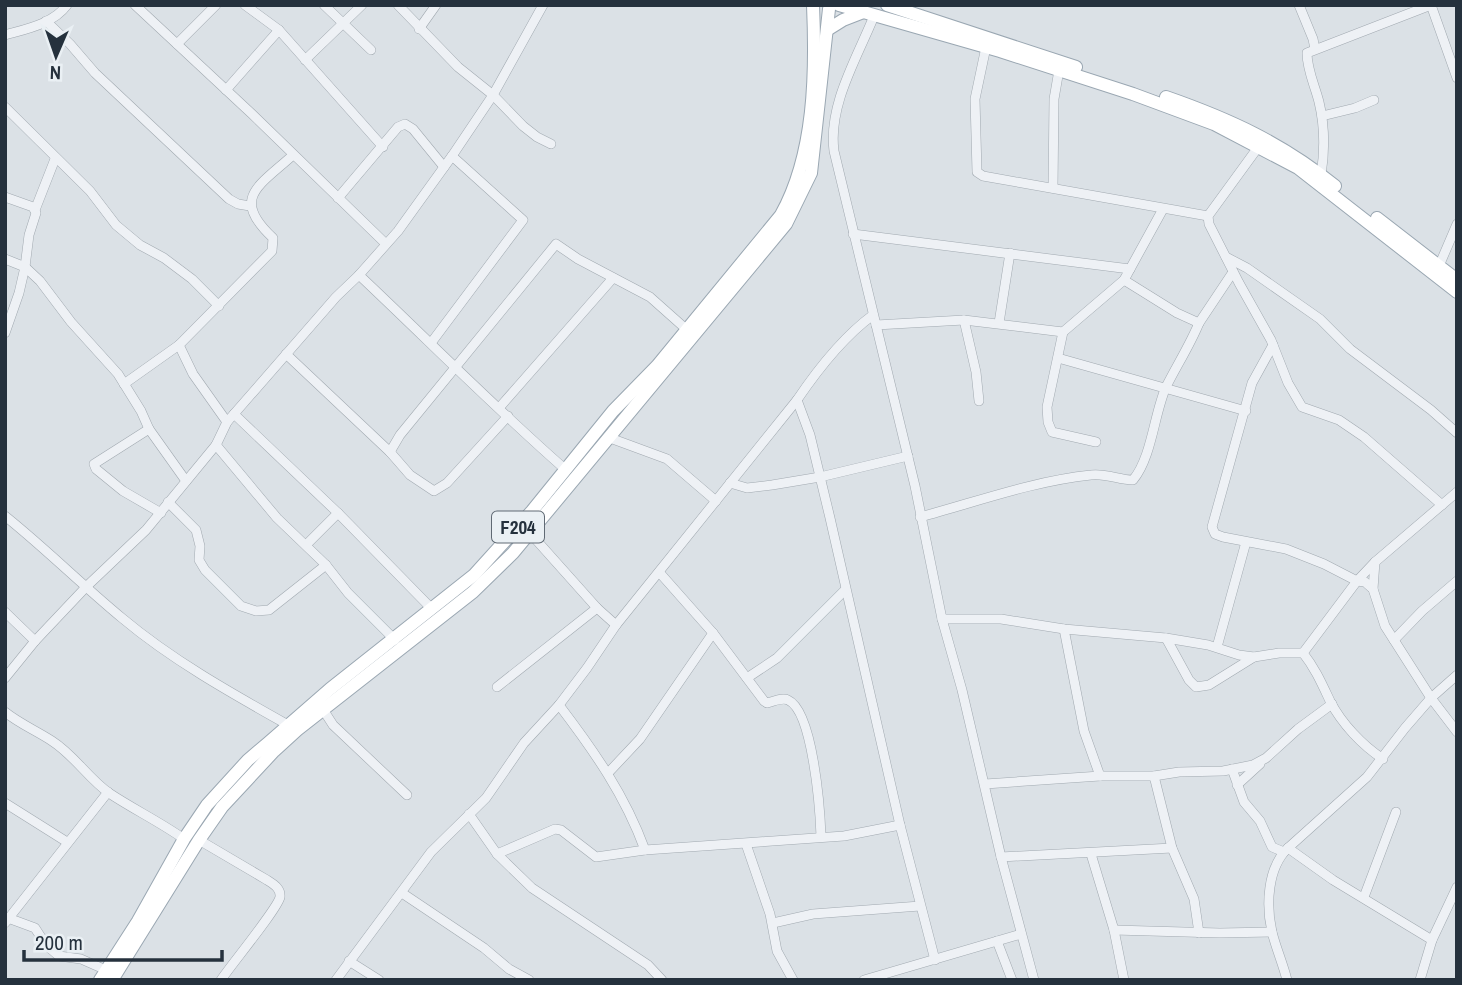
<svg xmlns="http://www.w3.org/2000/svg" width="1462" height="985" font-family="'Archivo Narrow',sans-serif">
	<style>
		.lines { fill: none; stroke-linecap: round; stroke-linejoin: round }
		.minor-casing { stroke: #a1a9b0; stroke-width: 10 }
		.major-casing { stroke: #9aa7b2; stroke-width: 14 }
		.minor { stroke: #eef1f5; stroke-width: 9 }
		.major { stroke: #fff; stroke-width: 12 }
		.labels { text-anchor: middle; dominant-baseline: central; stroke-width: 5; stroke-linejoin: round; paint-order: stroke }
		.shield { fill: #eaf0f4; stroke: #606a74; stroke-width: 2 }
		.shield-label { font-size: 19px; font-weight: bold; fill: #25313d }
	</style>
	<rect width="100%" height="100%" fill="#dbe1e6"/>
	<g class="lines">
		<g class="minor-casing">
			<g id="minor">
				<polyline points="135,5 252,114 385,243"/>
				<polyline points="245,5 279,30 383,147"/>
				<polyline points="324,5 371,50"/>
				<polyline points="398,5 458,67 493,95 523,126 537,137 551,144"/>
				<polyline points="1299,5 1313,39 1315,49"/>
				<polyline points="1431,5 1457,78"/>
				<path d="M874 16C857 58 828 105 834 151L915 486 942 619 962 690 1001 857 1034 980"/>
				<polyline points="46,21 70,44 95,73 229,199 238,204 250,206"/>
				<polyline points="419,29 436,5"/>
				<path d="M5 35C26 29 53 24 67 5"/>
				<polyline points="177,44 216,5"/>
				<polyline points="986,47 975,99 977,172 983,176 1208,216"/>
				<polyline points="305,60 362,5"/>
				<polyline points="226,90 279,30"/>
				<polyline points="5,107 90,191 116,225 140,245 164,258 192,279 219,306"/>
				<polyline points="1322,116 1355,108 1374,100"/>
				<polyline points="1259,146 1208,216 1209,224 1239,283 1271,340 1288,383 1302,407 1339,420 1364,437 1442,505"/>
				<path d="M1321 175C1325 150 1325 127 1319 102 1315 86 1307 70 1307 53L1431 5"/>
				<polyline points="1053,188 1054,99 1059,70"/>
				<polyline points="5,197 33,207 36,213 29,235 25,267 19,293 5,333"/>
				<polyline points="338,198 398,127 405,124 413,129 444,167"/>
				<polyline points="35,210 55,159"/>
				<polyline points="853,234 1130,269"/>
				<polyline points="1226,257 1247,268 1320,319 1350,349 1431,410 1457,433"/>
				<polyline points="5,259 25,267 40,281 71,322 118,374 141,411 149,429 186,481"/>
				<polyline points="1439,266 1457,224"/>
				<path d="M359 275C428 340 495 408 566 470"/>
				<polyline points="964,320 976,372 979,401"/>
				<polyline points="999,323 1010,253"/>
				<polyline points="1199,323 1233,272"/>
				<polyline points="876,325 964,320 1063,332"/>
				<polyline points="431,343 523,220 452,156"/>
				<polyline points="1273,345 1252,383 1212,527 1215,534 1223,537 1286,549 1324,564 1357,581 1365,582 1373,589"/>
				<polyline points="286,354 390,452 410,475 434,491 447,483 508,416"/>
				<polyline points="1058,358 1246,411"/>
				<polyline points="124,384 179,345"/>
				<polyline points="797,400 810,435 830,518 900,825 935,960"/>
				<polyline points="499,408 613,278"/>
				<polyline points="234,414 338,513 431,608"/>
				<path d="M227 422 193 374 179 345 272 251 273 238C230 198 259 186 293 155"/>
				<polyline points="149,429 94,464 96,469 123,491 161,513"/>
				<polyline points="610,438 667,459 716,501"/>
				<polyline points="1096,442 1052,432 1048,422 1047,407 1063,332 1124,280 1163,209"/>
				<polyline points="216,445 277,518 326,565 348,593 395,640"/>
				<polyline points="390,452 400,435 556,244 578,259 650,297 686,329"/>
				<polyline points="730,483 747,488 772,485 820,477 908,456"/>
				<polyline points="168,502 196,530 200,546 199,560 205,570 241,606 256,611 269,610 326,565"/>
				<path d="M5 516C45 548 82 585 122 618 172 660 231 693 288 725"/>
				<path d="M920 517C976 502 1033 481 1091 475 1106 473 1119 480 1133 480 1152 457 1154 414 1166 387 1177 365 1190 345 1199 323L1177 313 1124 280"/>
				<polyline points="530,533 597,608 616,625"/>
				<polyline points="306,545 338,513"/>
				<polyline points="1375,562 1373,589 1385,626 1431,698 1457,732"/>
				<path d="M659 572 713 633 764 701 767 703C773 702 782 697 788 700 813 711 820 809 821 836"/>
				<polyline points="5,612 35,641"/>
				<path d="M942 619H1001L1064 629 1166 638 1208 645 1239 655 1254 657 1279 653H1303C1315 668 1322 684 1330 701 1342 724 1362 745 1383 759"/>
				<polyline points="1064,629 1084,731 1100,776"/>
				<polyline points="1166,638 1189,680 1196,687 1209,685 1254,657"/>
				<polyline points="1394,640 1422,611 1457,581"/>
				<polyline points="1217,647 1246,542"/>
				<polyline points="1303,653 1357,581 1375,562 1457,492"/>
				<polyline points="5,678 35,641 87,586 146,530 216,445 227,422 336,297 359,275 398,231 452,156 493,95 543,5"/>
				<polyline points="747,678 777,658 845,590"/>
				<polyline points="497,687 597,608"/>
				<path d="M559 705C594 751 625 795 645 850"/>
				<polyline points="324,711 333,725 407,795"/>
				<path d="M5 712C20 724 37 731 52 741 74 755 88 778 109 793 133 809 160 822 184 839"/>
				<polyline points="1232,769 1244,802 1260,821 1272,847 1284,852"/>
				<polyline points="609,772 640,739 713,633"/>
				<polyline points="1154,776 1172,848 1194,899 1199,933"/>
				<polyline points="985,784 1100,776 1154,776 1179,772 1223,771 1253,765 1266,758 1298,729 1332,704"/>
				<polyline points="1237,785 1260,764"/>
				<polyline points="5,803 67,842"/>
				<polyline points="469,814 497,854 532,888 648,965 662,980"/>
				<path d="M199 840 267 880C273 884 281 888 280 897 278 908 231 965 221 980"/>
				<polyline points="746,844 770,914 777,951 793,980"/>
				<polyline points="1288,848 1333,880 1432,940 1420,980"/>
				<polyline points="497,854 555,829 561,830 596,857 645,850 844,836 900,825"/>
				<polyline points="1091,854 1114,930 1124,980"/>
				<polyline points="1001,857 1172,848"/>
				<polyline points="402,893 484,948 509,969 529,980"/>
				<polyline points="1364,897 1396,812"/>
				<polyline points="8,918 35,928 46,945 59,956 81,959 106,970"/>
				<polyline points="5,923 108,792"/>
				<polyline points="773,923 813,914 920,906"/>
				<polyline points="1114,930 1220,933 1272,932"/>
				<polyline points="1432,940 1457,887"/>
				<polyline points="997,941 1012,980"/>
				<polyline points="349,961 379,980"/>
				<path d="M336 980 431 852 486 798 524 743 559 705 587 668 616 625 797 400C818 369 843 337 873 315"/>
				<polyline points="864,980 1021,934"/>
				<path d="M1287 980C1283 964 1276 948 1272 932 1266 906 1267 868 1288 848L1367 777 1405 728 1431 698 1457 675"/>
			</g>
		</g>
		<g class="major-casing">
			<g id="major">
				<polyline points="839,5 1000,51 1133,94 1214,124 1298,168 1457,292"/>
				<polyline points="887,5 1076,67"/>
				<polyline points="827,30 843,20 861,13"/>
				<path d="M1166 97C1229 119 1282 143 1335 186"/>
				<polyline points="1377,218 1457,280"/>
				<path d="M100 980 138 921 184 839 207 805 248 760 268 743 330 689 474 575 532 511 613 411 657 366 781 215C815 154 816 73 813 5"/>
				<polyline points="112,980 199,840 222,807 274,751 297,730 473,592 513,553 786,224 811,173 829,9"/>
			</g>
		</g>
		<use href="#minor" class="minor"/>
		<use href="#major" class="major"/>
	</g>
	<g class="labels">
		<rect class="shield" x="492" y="511.5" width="52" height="31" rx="5"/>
		<g class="shield-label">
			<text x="518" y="527">F204</text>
		</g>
	</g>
	<rect width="1462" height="985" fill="none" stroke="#25313d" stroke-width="14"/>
	<g transform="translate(56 56) rotate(182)" stroke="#eaf0f4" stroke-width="5" paint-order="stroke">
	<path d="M0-5L12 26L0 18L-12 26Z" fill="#25313d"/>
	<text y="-10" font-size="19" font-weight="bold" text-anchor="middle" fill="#25313d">N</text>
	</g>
	<path d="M24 950v10h198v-10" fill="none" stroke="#25313d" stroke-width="3.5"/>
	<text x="35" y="950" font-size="21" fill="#25313d" stroke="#eaf0f4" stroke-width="5" paint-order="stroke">200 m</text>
</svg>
